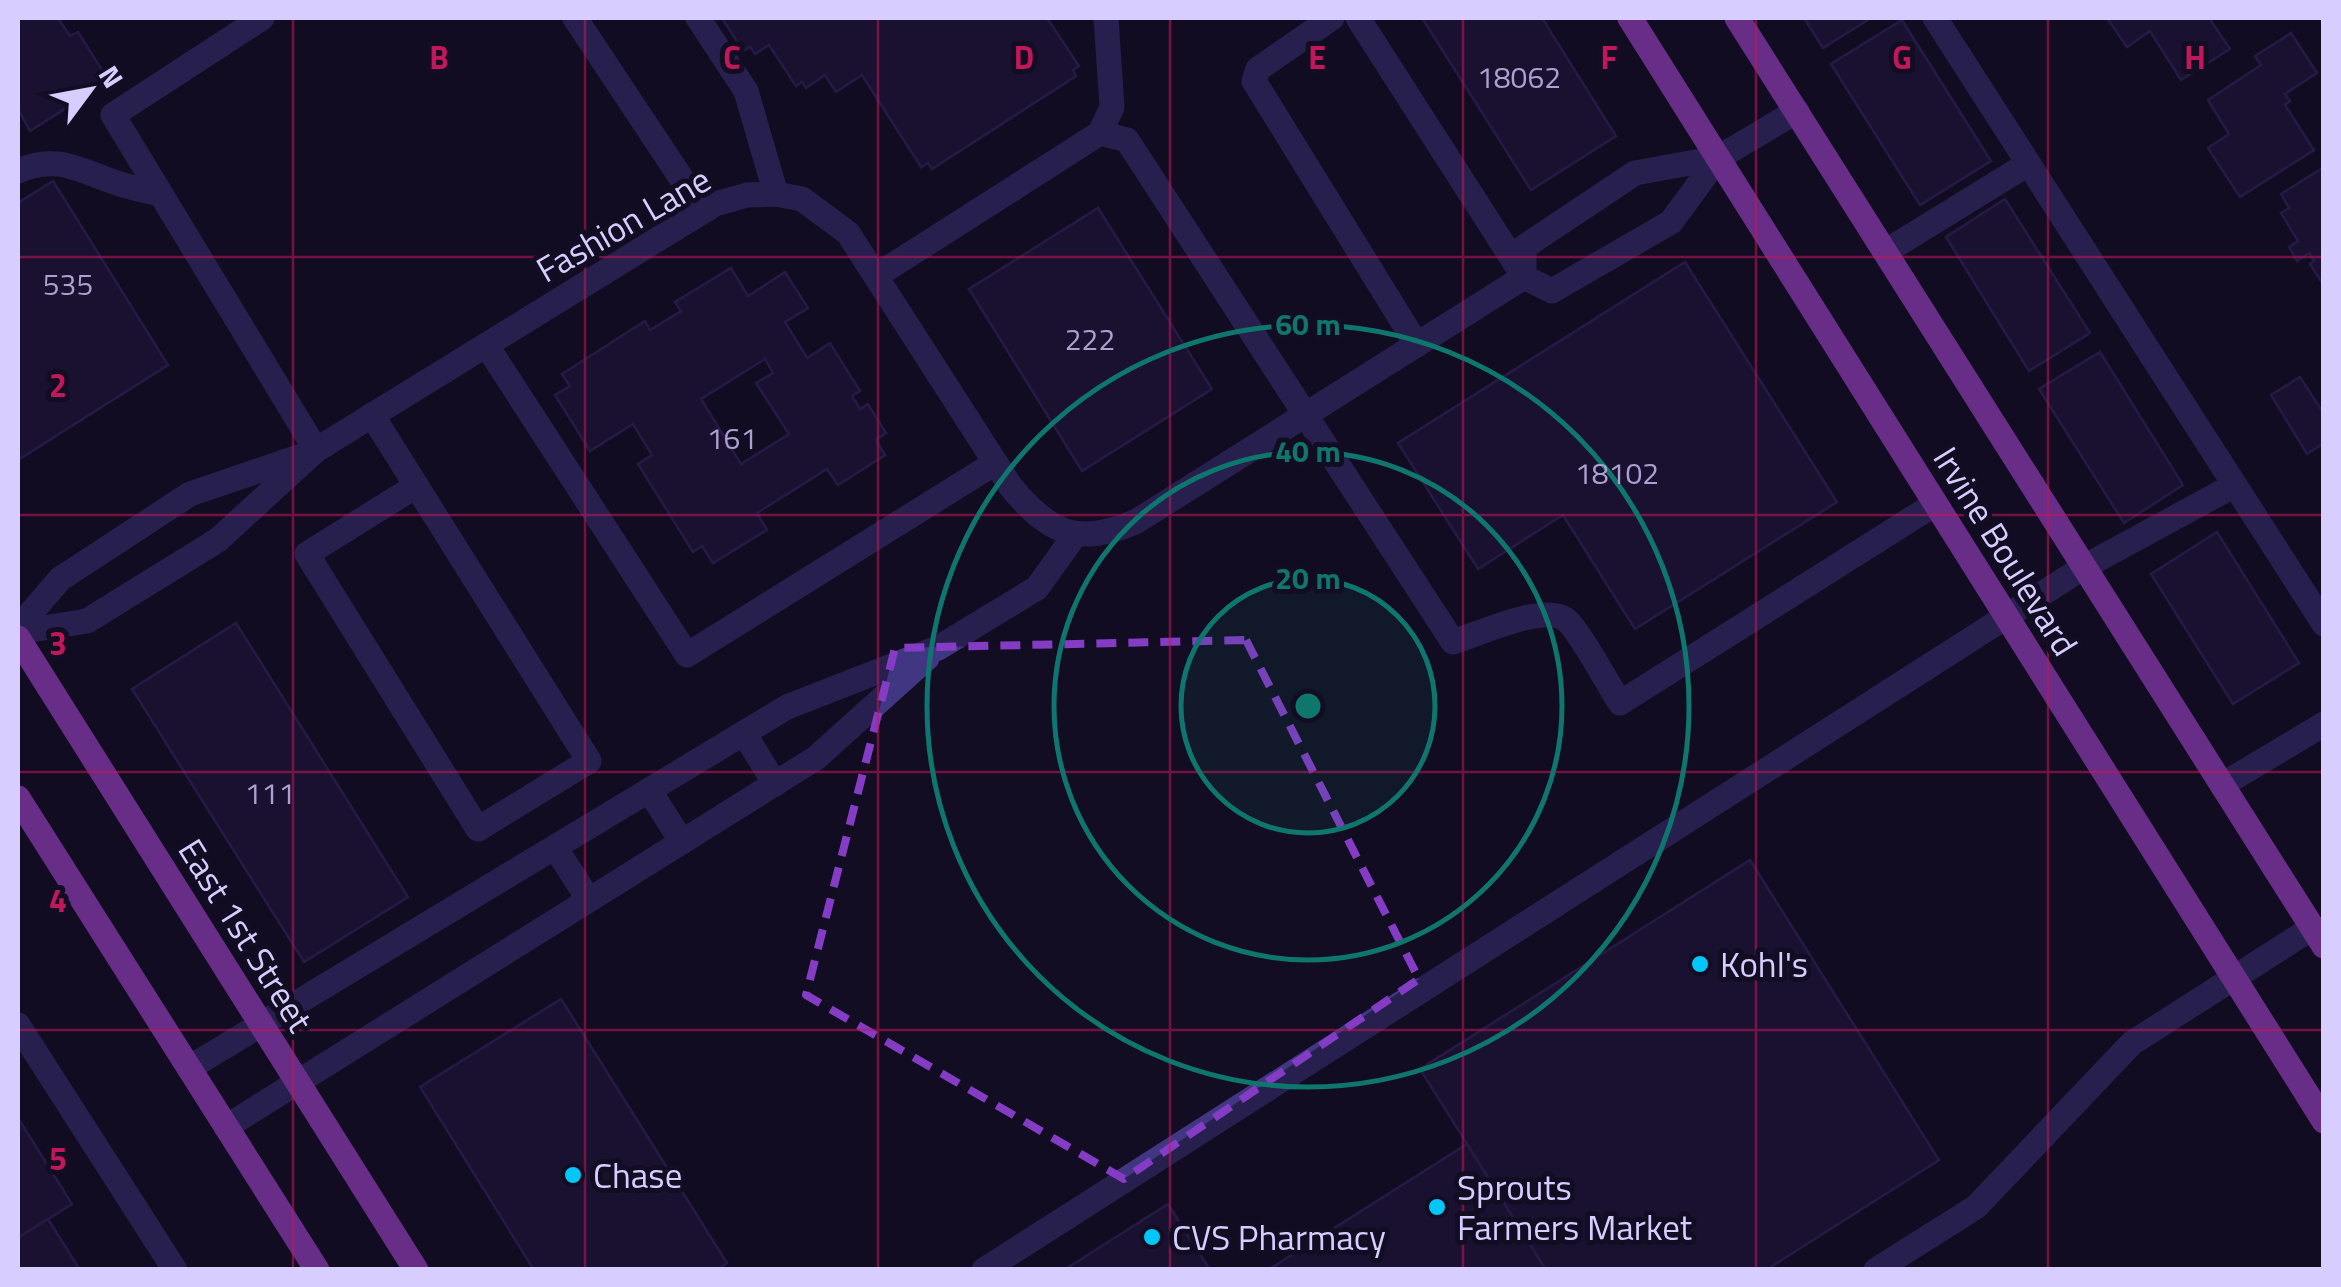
<svg xmlns="http://www.w3.org/2000/svg" width="2341" height="1287" font-family="'Titillium Web',sans-serif">
	<style>
		.building { fill: #251843; stroke: #3e2a70; stroke-width: 2.5; fill-rule: evenodd }
		.lines { fill: none; stroke-linecap: round; stroke-linejoin: round }
		.minor { stroke: #413682; stroke-width: 25 }
		.major { stroke: #d054ff; stroke-width: 25 }
		.marked { fill: none; stroke: #843cc5; stroke-width: 8; stroke-dasharray: 20 12; stroke-linejoin: round }
		.grid { fill: none; stroke: #c2185b; stroke-width: 2.5; stroke-opacity: 0.55 }
		.ring { fill: none; stroke: #0f766e; stroke-width: 5 }
		.poi-dot { fill: #00c7f8; stroke: #120d22; stroke-width: 4 }
		.labels { text-anchor: middle; dominant-baseline: central; stroke-width: 10; stroke-linejoin: round; paint-order: stroke }
		.number-label { font-size: 30px; fill: #aba0d0 }
		.street-label { font-size: 35px; fill: #d8cdff; stroke: #120d22 }
		.poi-label { font-size: 35px; fill: #d8cdff; stroke: #120d22; text-anchor: start }
		.grid-label { font-size: 32px; text-anchor: middle; font-weight: bold; fill: #c2185b; stroke: #120d22; stroke-width: 10; stroke-linejoin: round; paint-order: stroke }
		.centre { fill: #0f766e; stroke: #120d22; stroke-width: 5 }
		.ring-label { font-size: 30px; text-anchor: middle; font-weight: bold; fill: #0f766e; stroke: #120d22; stroke-width: 10; stroke-linejoin: round; paint-order: stroke }
	</style>
	<rect width="100%" height="100%" fill="#120d22"/>
	<g class="building">
		<polygon points="18,18 58,18 70,36 78,32 109,81 30,131 18,109"/>
		<polygon points="722,18 1047,18 1079,66 1073,70 1076,76 932,169 928,163 921,167 862,75 836,92 825,75 806,88 802,82 796,86 769,45 755,54 750,47 743,51"/>
		<polygon points="1422,18 1542,18 1616,136 1531,190"/>
		<polygon points="1804,18 1871,18 1823,48"/>
		<polygon points="2107,18 2209,18 2230,49 2181,80 2150,31 2127,47"/>
		<polygon points="1902,20 1991,161 1920,205 1831,64"/>
		<polygon points="2291,33 2317,73 2285,94 2290,101 2285,105 2314,150 2240,197 2208,148 2229,134 2208,100 2261,65 2255,56"/>
		<polygon points="2324,167 2324,286 2310,264 2314,261 2309,253 2297,261 2289,247 2298,241 2281,213 2289,208 2281,194"/>
		<polygon points="53,181 168,365 18,460 18,203"/>
		<polygon points="2005,199 2090,333 2029,371 1946,237"/>
		<polygon points="1098,208 1212,389 1082,471 969,289"/>
		<polygon points="1685,262 1837,502 1635,629 1563,515 1478,569 1398,443"/>
		<path d="M731 268 748 296 785 272 808 308 785 322 807 358 830 343 860 391 852 396 860 409 868 404 886 433 876 440 885 455 838 485 827 469 757 513 767 530 713 563 702 546 693 552 638 464 652 455 633 424 590 451 555 395 570 386 562 374 645 321 650 330 681 311 675 302ZM765 359 773 373 756 383 789 434 741 464 701 399Z"/>
		<polygon points="2100,352 2183,485 2124,523 2039,389"/>
		<polygon points="2300,377 2324,414 2324,443 2307,454 2271,395"/>
		<polygon points="2217,532 2299,663 2233,704 2151,574"/>
		<polygon points="236,623 408,897 304,962 132,689"/>
		<polygon points="1750,860 1939,1160 1766,1270 1546,1270 1420,1069"/>
		<polygon points="561,999 727,1263 717,1270 534,1270 420,1087"/>
		<polygon points="18,1118 72,1204 18,1238"/>
		<polygon points="1467,1144 1546,1270 1268,1270"/>
		<polygon points="1168,1204 1210,1270 1064,1270"/>
		<polygon points="48,1219 80,1270 18,1270 18,1238"/>
	</g>
	<g class="lines">
		<g class="minor">
			<polyline points="262,18 113,115 316,450"/>
			<polyline points="575,18 703,211"/>
			<polyline points="698,18 746,91 776,194"/>
			<polyline points="1332,18 1258,69 1254,81 1417,345"/>
			<polyline points="1358,18 1524,277"/>
			<polyline points="1935,18 2324,624"/>
			<path d="M1100 133 1127 140 1453 642C1479 634 1542 604 1565 619 1578 628 1609 686 1620 703L1935 504"/>
			<path d="M18 171C59 153 81 172 120 184 133 188 147 191 160 194"/>
			<polyline points="1885,252 2028,164"/>
			<polyline points="876,276 1100,133 1112,107 1106,18"/>
			<polyline points="1524,277 1524,247 1635,173 1718,158 1797,111"/>
			<polyline points="1524,277 1552,291 1671,222 1718,158"/>
			<polyline points="487,346 687,655 995,463"/>
			<polyline points="372,415 589,761 478,829 307,554 416,486"/>
			<polyline points="18,628 60,579 190,494 307,454"/>
			<path d="M18 632 87 621 218 540 316 450 715 204 747 195 776 194 802 199 848 233 1011 487C1050 534 1079 547 1137 521L1524 277"/>
			<polyline points="744,733 775,784"/>
			<polyline points="2222,785 2324,724"/>
			<polyline points="649,790 682,842"/>
			<polyline points="556,849 589,900"/>
			<polyline points="18,1025 175,1270"/>
			<polyline points="189,1068 787,707 938,648 1037,588 1075,535"/>
			<polyline points="226,1127 816,758 927,658"/>
			<polyline points="984,1270 2084,567 2233,486"/>
			<polyline points="1876,1270 1976,1207 2132,1043 2312,928"/>
		</g>
		<g class="major">
			<polyline points="1630,18 2324,1121"/>
			<polyline points="1737,18 2324,946"/>
			<polyline points="18,638 416,1270"/>
			<polyline points="18,798 317,1270"/>
		</g>
	</g>
	<path d="M0 0H2341V1287H0ZM1246 640 1419 979 1124 1179 806 995 895 648Z" fill="#120d22" fill-opacity=".55" fill-rule="evenodd"/>
	<path class="marked" d="M1246 640 1419 979 1124 1179 806 995 895 648Z"/>
	<path class="grid" d="M293 18V1270M585 18V1270M878 18V1270M1170 18V1270M1463 18V1270M1756 18V1270M2048 18V1270M18 257H2324M18 515H2324M18 772H2324M18 1030H2324"/>
	<circle cx="1308" cy="706" r="127" fill="#0f766e" fill-opacity=".12"/>
	<g class="ring">
		<circle cx="1308" cy="706" r="127"/>
		<circle cx="1308" cy="706" r="254"/>
		<circle cx="1308" cy="706" r="381"/>
	</g>
	<g class="poi-dot">
		<circle cx="1700" cy="964" r="10"/>
		<circle cx="573" cy="1175" r="10"/>
		<circle cx="1437" cy="1207" r="10"/>
		<circle cx="1152" cy="1237" r="10"/>
	</g>
	<g class="labels">
		<g class="number-label">
			<text x="1519" y="77">18062</text>
			<text x="68" y="284">535</text>
			<text x="1090" y="339">222</text>
			<text x="732" y="438">161</text>
			<text x="1617" y="473">18102</text>
			<text x="270" y="793">111</text>
		</g>
		<g class="street-label">
			<text transform="translate(623 224) rotate(-30)">Fashion Lane</text>
			<text transform="translate(2006 551) rotate(58)">Irvine Boulevard</text>
			<text transform="translate(246 935) rotate(58)">East 1st Street</text>
		</g>
		<g class="poi-label">
			<text x="1720" y="964">Kohl's</text>
			<text x="593" y="1175">Chase</text>
			<text x="1457" y="1187">Sprouts<tspan x="1457" dy="40">Farmers Market</tspan></text>
			<text x="1172" y="1237">CVS Pharmacy</text>
		</g>
	</g>
	<g class="grid-label">
		<text x="439" y="69">B</text>
		<text x="732" y="69">C</text>
		<text x="1024" y="69">D</text>
		<text x="1317" y="69">E</text>
		<text x="1609" y="69">F</text>
		<text x="1902" y="69">G</text>
		<text x="2195" y="69">H</text>
		<text x="58" y="397">2</text>
		<text x="58" y="655">3</text>
		<text x="58" y="912">4</text>
		<text x="58" y="1170">5</text>
	</g>
	<circle cx="1308" cy="706" r="15" class="centre"/>
	<g class="ring-label">
		<text x="1308" y="335">60 m</text>
		<text x="1308" y="462">40 m</text>
		<text x="1308" y="589">20 m</text>
	</g>
	<rect width="2341" height="1287" fill="none" stroke="#d8cdff" stroke-width="40"/>
	<g transform="translate(90 90) rotate(58)" stroke="#120d22" stroke-width="8" paint-order="stroke">
	<path d="M0-8L18 38L0 25L-18 38Z" fill="#d8cdff"/>
	<text y="-15" font-size="28" font-weight="bold" text-anchor="middle" fill="#d8cdff">N</text>
	</g>
</svg>
